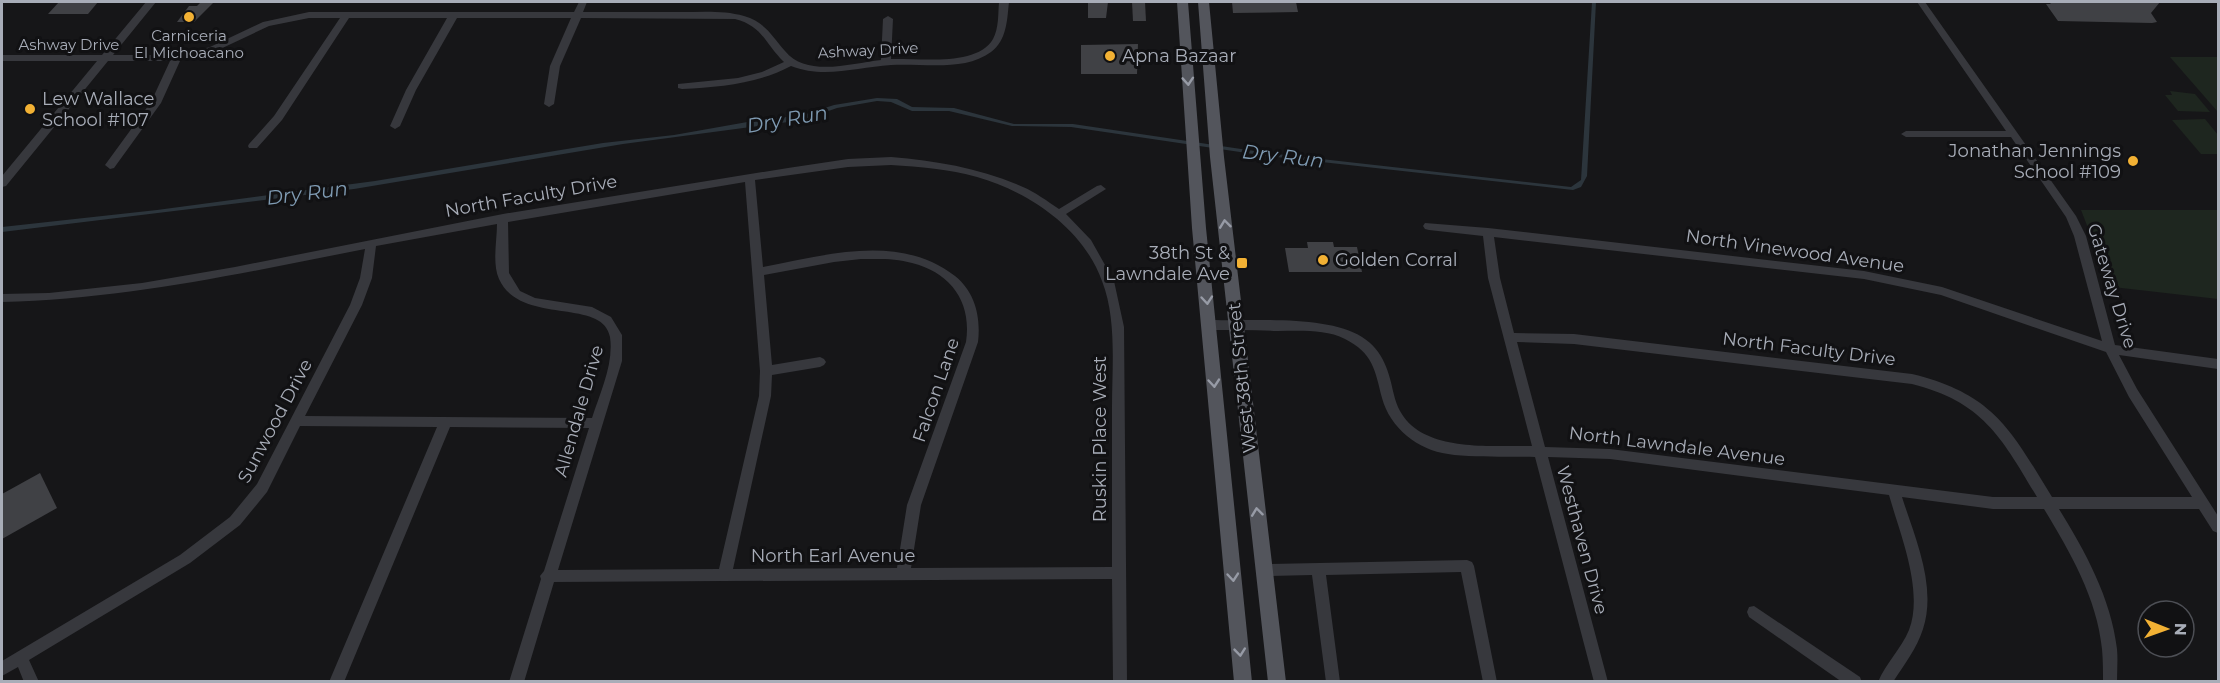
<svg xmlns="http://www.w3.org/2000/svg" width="2220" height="683" font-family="Montserrat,sans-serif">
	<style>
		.green { fill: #1e261f }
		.water { fill: #2c353c }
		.building { fill: #404145 }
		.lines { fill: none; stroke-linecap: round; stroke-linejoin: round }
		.minor { fill: #37383d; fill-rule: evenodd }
		.major { fill: #53555c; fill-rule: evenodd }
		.oneway { stroke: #979ba6 }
		.poi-dot { fill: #f2b134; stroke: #111113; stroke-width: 2 }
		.labels { text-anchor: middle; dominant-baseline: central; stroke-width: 6; stroke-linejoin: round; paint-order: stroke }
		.far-poi-label { font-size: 15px; fill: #a8adb8; stroke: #111113 }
		.far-street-label { font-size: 15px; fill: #a8adb8; stroke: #111113 }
		.poi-label { font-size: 18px; fill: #a8adb8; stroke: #111113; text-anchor: start }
		.street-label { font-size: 18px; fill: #a8adb8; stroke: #111113 }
		.water-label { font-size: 20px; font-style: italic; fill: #7f9bb3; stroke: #111113 }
	</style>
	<rect width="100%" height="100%" fill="#161618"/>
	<g class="green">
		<polygon points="2170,57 2218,57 2218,112"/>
		<polygon points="2170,91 2195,94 2210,112 2178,111 2165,95 2172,95"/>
		<polygon points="2205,119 2218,135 2218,154 2201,154 2172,120"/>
		<polygon points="2081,210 2218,210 2218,299 2104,286 2095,246"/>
	</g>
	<polygon class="water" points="1592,2 1596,2 1587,176 1581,187 1573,190 1267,156 1071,127 1012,126 949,111 912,111 891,102 877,101 837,108 803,120 623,144 354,189 2,232 2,227 157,210 375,181 603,143 674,135 753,121 803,115 834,105 877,98 897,99 912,107 954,108 1014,124 1073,124 1268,153 1571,187 1581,180"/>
	<g class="building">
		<polygon points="59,2 98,2 88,14 48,14"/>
		<polygon points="201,2 214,2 194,22 177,22 189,6 197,6"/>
		<polygon points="1088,2 1108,2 1106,18 1088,18"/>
		<polygon points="1132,2 1145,2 1146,21 1133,21"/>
		<polygon points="1232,2 1296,2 1298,12 1233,13"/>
		<polygon points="2049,2 2160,2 2151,13 2157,22 2152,23 2058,21 2046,4 2051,4"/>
		<polygon points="1138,44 1137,74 1081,74 1081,45"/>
		<polygon points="1307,242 1333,242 1334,247 1357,247 1362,272 1289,272 1285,248 1308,248"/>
		<polygon points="40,473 57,508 2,539 2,494"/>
	</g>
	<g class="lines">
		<g class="minor">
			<path d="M146 2H156L113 55H180L210 47 263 22 309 12H574L579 2H587L583 12C616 12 648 12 680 12 701 12 724 10 744 16 765 22 772 36 785 51 807 78 852 63 881 60L883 19 888 16 893 19 891 59C918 58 977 67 993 39 999 28 998 14 999 2H1009C1007 20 1007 40 991 52 964 72 923 63 891 65 858 67 824 79 791 66 757 84 720 87 682 89L678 88V84L738 78 762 72 784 62C765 44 763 26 735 19L581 18 560 66 554 104 549 107 544 104 550 66 571 18H457L416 90 400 126 395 129 390 126 406 90 447 18H349L282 120 257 148H249L248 146 249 144 274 116 340 18H309L269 26 216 51 180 61 161 103 114 168 110 169 105 165 151 102 170 61H108L6 186 2 187V176L97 61H2V55H102Z"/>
			<path d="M1917 2H1925L2076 216 2086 236 2115 345 2218 359V369L2119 355 2137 389 2218 516V533L2213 531 2199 509H2059C2085 551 2111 598 2117 649 2118 660 2117 671 2117 682H2103C2103 671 2103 660 2102 649 2097 598 2070 552 2044 509H1993L1902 497C1915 538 1937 586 1923 629 1917 648 1904 665 1893 682H1878C1886 663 1901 649 1909 630 1924 591 1900 534 1889 495L1610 459 1548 457 1608 682H1594L1535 457C1509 456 1473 458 1448 454 1418 450 1390 428 1382 398 1375 370 1373 353 1345 339 1325 329 1300 331 1278 331 1255 330 1232 330 1209 330L1203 325 1209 320C1251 321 1328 315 1362 337 1384 351 1389 372 1394 395 1408 455 1486 445 1532 446L1488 278 1483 236 1429 230 1425 229 1423 226 1425 223 1488 228 1864 271 1942 287 2102 341 2074 236 2066 217 2011 137H1906L1901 134 1906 131H2006ZM1494 237 1864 279 1941 295 2106 352 2129 397 2192 497H2052C2011 430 1994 394 1912 374L1574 334 1514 333 1500 278ZM1517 342 1574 344 1912 384C1984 402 2002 439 2037 497H1993L1610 449 1545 447Z"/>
			<path d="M891 157C937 161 980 168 1023 187 1035 192 1047 201 1059 209L1097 186 1101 185 1106 189 1066 214 1091 240 1114 281 1124 327 1127 682H1113L1112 579 554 582 524 682H509L541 579 540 576 544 571 589 428 450 427 344 682H329L437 427 300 426 267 492 240 525 190 563 29 660 39 682H24L18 667 2 676V661L180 555 230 517 257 484 350 305 360 278 365 249C243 273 126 299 2 302V294L49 293 142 283 235 267 503 214 788 168 848 159ZM891 165C920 167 949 169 977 177 1029 192 1083 228 1102 281 1117 319 1112 367 1112 407 1112 461 1112 514 1112 567L911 568 921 505 978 342C981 317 975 292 955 276 900 233 825 255 763 267L755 180 848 167ZM745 182 760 371 759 396 719 569 558 570 622 361V335L611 317 592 307 535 298 520 291 509 273 508 222ZM497 224C497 241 492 263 499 279 520 326 603 297 610 337 614 364 600 393 592 418L305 416 362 305 372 278 376 246ZM861 259C878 259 896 258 912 263 951 273 972 302 966 342L907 505 897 568 733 569 771 396 772 375 820 367 824 365 826 362 824 359 820 357 772 365 764 275 834 262Z"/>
			<polygon points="1467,560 1472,562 1474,566 1497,682 1483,682 1461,572 1326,575 1340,682 1326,682 1312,575 1264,576 1259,574 1257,570 1259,566 1264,564"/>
			<polygon points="1754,606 1860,677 1862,682 1842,682 1749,617 1747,612 1749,607"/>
		</g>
		<g class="major">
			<polygon points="1177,2 1188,2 1206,228 1252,682 1234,682 1192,228"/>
			<polygon points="1198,2 1209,2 1224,157 1286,682 1268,682 1210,157"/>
		</g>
	</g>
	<defs><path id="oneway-chevron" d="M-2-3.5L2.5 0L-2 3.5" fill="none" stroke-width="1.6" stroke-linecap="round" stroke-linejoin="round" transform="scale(1.5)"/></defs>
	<g class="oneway">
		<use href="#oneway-chevron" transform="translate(1188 81) rotate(86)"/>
		<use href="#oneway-chevron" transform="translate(1225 224) rotate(-97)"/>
		<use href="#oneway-chevron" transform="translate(1207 300) rotate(85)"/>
		<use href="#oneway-chevron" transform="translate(1214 383) rotate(85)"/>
		<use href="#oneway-chevron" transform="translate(1257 512) rotate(-97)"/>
		<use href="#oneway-chevron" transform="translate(1233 577) rotate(85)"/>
		<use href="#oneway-chevron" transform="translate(1240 652) rotate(84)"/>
	</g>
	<g class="poi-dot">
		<circle cx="189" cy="17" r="6"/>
		<circle cx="1110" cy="56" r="6"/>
		<circle cx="30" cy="109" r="6"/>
		<circle cx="2133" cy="161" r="6"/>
		<circle cx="1323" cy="260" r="6"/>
		<rect x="1236" y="257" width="12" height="12" rx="3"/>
	</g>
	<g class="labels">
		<g class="far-poi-label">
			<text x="189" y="35">Carniceria<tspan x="189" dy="17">El Michoacano</tspan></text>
		</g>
		<g class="far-street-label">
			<text x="69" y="44">Ashway Drive</text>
			<text transform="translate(868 50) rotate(-3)">Ashway Drive</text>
		</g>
		<g class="poi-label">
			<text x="1122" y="56">Apna Bazaar</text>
			<text x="42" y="99">Lew Wallace<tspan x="42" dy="21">School #107</tspan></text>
			<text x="2121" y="151" text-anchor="end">Jonathan Jennings<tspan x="2121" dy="21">School #109</tspan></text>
			<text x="1230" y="253" text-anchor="end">38th St &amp;<tspan x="1230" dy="21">Lawndale Ave</tspan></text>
			<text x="1335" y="260">Golden Corral</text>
		</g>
		<g class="street-label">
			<text transform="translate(531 196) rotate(-10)">North Faculty Drive</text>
			<text transform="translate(1795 251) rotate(8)">North Vinewood Avenue</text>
			<text transform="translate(2112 286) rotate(73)">Gateway Drive</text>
			<text transform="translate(1809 349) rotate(7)">North Faculty Drive</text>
			<text transform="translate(1242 378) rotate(-96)">West 38th Street</text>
			<text transform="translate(936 390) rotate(-71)">Falcon Lane</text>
			<text transform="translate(579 411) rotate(-74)">Allendale Drive</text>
			<text transform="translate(275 421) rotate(-62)">Sunwood Drive</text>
			<text transform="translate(1100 439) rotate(-90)">Ruskin Place West</text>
			<text transform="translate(1677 446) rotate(7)">North Lawndale Avenue</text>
			<text transform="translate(1582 540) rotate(75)">Westhaven Drive</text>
			<text x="833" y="556">North Earl Avenue</text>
		</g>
		<g class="water-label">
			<text transform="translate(787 119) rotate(-10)">Dry Run</text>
			<text transform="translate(1283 156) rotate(7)">Dry Run</text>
			<text transform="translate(307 193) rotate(-7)">Dry Run</text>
		</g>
	</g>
	<rect width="2220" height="683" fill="none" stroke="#a8adb8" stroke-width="6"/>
	<g transform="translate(2166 629) rotate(91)"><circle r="28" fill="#111113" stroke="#4d4f55" stroke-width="1.5"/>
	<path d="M0-4.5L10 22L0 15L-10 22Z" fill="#f2b134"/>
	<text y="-9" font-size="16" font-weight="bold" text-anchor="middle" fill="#a8adb8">N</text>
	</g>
</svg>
